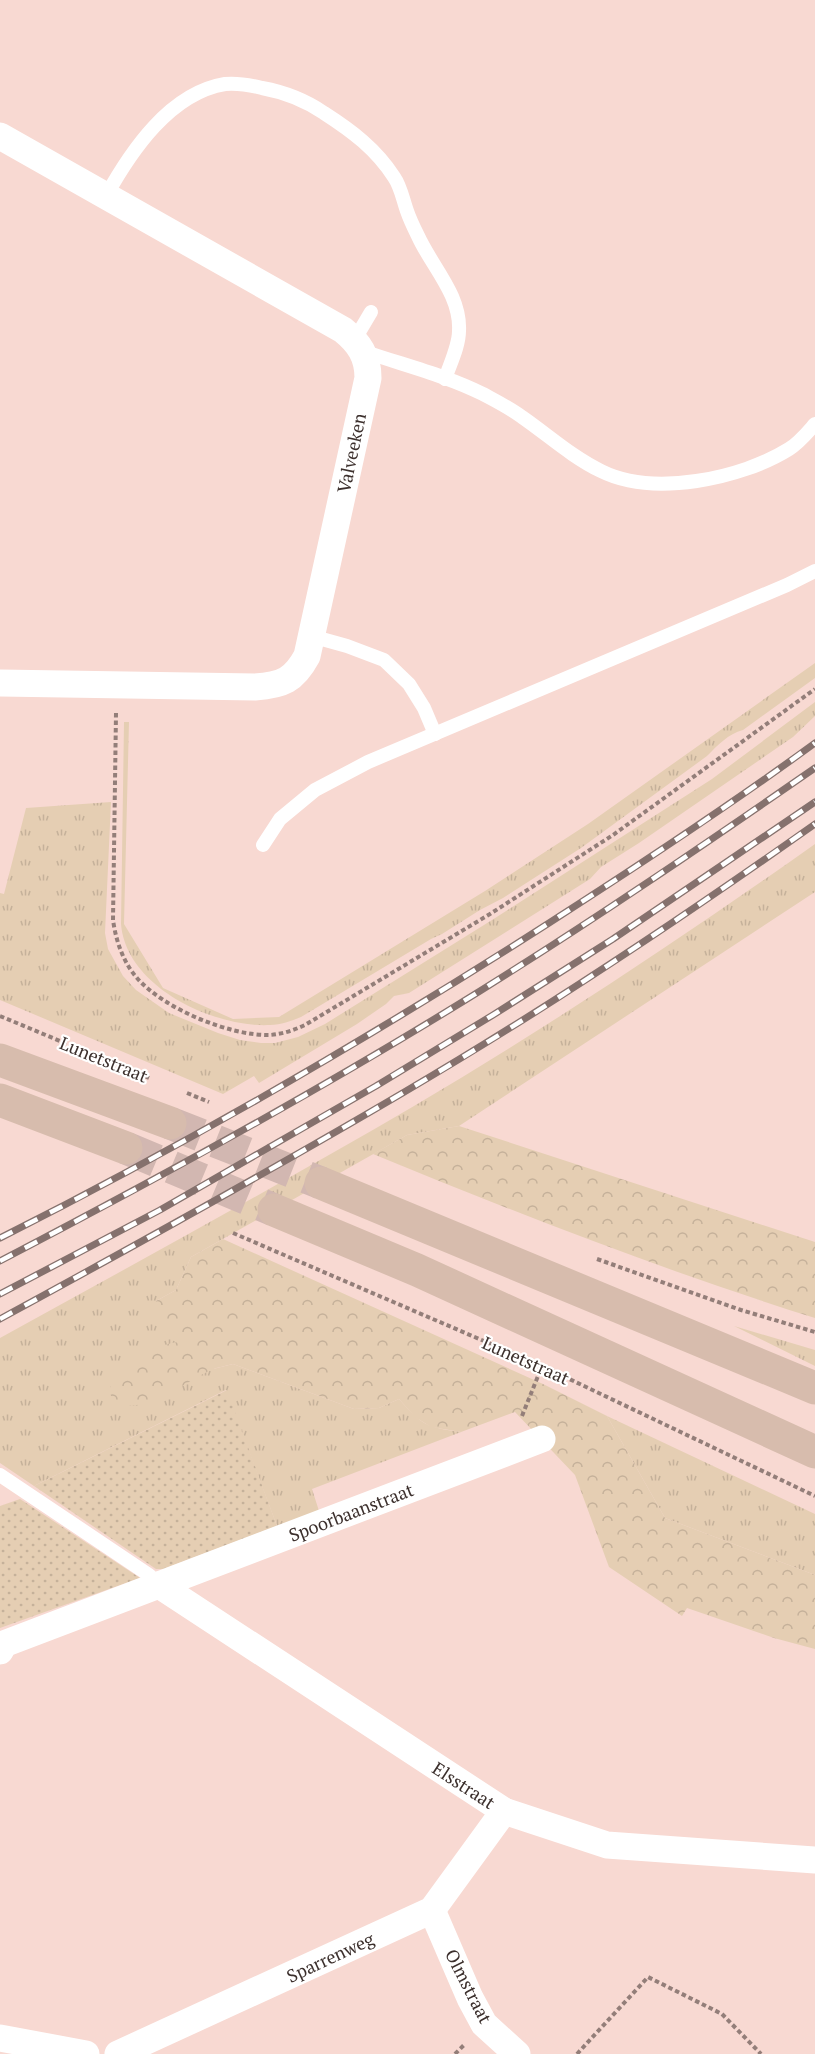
<svg xmlns="http://www.w3.org/2000/svg" width="815" height="2054" font-family="'PT Serif',serif">
	<style>
		.grass { fill: url(#grass-tufts) }
		.forest { fill: url(#forest-crowns) }
		.park { fill: url(#park-dots) }
		.lines { fill: none; stroke-linecap: round; stroke-linejoin: round }
		.secondary-tunnel { stroke: #d2b7b1; stroke-width: 33; stroke-dasharray: 33 16; stroke-linecap: butt }
		.path { stroke: #937e79; stroke-width: 4; stroke-dasharray: 4.5 3; stroke-linecap: butt }
		.lane { stroke: #fff; stroke-width: 14 }
		.street { stroke: #fff; stroke-width: 27 }
		.secondary { stroke: #d7bcad; stroke-width: 33 }
		.rail-casing { stroke: #85716d; stroke-width: 7 }
		.rail { stroke: #fff; stroke-width: 4.5; stroke-dasharray: 14; stroke-linecap: butt }
		.labels { text-anchor: middle; dominant-baseline: central; stroke-width: 4.5; stroke-linejoin: round; paint-order: stroke }
		.street-label { font-size: 18px; fill: #3c302d; stroke: #fff }
	</style>
	<defs>
		<pattern id="grass-tufts" width="24" height="20" patternUnits="userSpaceOnUse" patternTransform="scale(1.5)"><rect width="24" height="20" fill="#e5ceb3"/><path d="M3 7l-1-3M5 7V3M7 7l1-3M15 17l-1-3M17 17v-4M19 17l1-3" fill="none" stroke="#c5b19a"/></pattern>
		<pattern id="forest-crowns" width="20" height="18" patternUnits="userSpaceOnUse" patternTransform="scale(1.5)"><rect width="20" height="18" fill="#e5ceb3"/><path d="M2 6a3 3 0 1 1 6 0M12 15a3 3 0 1 1 6 0" fill="none" stroke="#c5b19a"/></pattern>
		<pattern id="park-dots" width="8" height="8" patternUnits="userSpaceOnUse" patternTransform="scale(1.5)"><rect width="8" height="8" fill="#e5ceb3"/><path d="M2 2h.1M6 6h.1" fill="none" stroke="#c5b19a" stroke-width="1.8" stroke-linecap="round"/></pattern>
	</defs>
	<rect width="100%" height="100%" fill="#f8d9d2"/>
	<g class="grass">
		<path d="M815 663V678L743 730C728 734 718 745 707 756L581 848 503 898 480 910 442 934 431 939 301 1017C291 1021 281 1025 270 1025 214 1028 126 987 121 924L124 722H129L124 924 163 988 233 1019 279 1017 485 891 588 824Z"/>
		<polygon points="815,702 815,716 793,737 639,843 601,867 590,879 409,993 394,996 386,1004 357,1024 259,1083 254,1076 223,1094 0,1000 0,893 4,894 26,808 111,802 105,933 108,949 123,976 136,990 169,1013 218,1033 240,1040 261,1043 275,1043 298,1037 325,1024 492,920 712,779"/>
		<path d="M815 844V892L459 1126 407 1135 191 1257 176 1290 156 1301 213 1369 233 1364 354 1409 379 1408 399 1399C423 1426 426 1427 461 1432L312 1489 319 1511 277 1526 226 1390 34 1486 0 1463V1338C138 1262 277 1186 414 1106 551 1025 685 936 815 844Z"/>
		<polygon points="734,1326 815,1350 815,1366"/>
		<polygon points="607,1416 815,1514 815,1575 665,1518"/>
	</g>
	<g class="forest">
		<path d="M459 1126 815 1242V1318C665 1271 519 1214 373 1154L407 1135Z"/>
		<path d="M223 1239 543 1384 607 1416 665 1518 815 1575V1649L774 1638 687 1608 682 1616 609 1567 575 1475 515 1412 461 1432 431 1427 415 1417 399 1399 379 1408 354 1409 233 1364C226 1366 218 1367 211 1370 187 1381 164 1401 137 1405 128 1406 117 1407 112 1398 99 1375 151 1348 168 1344 174 1342 181 1342 187 1341 169 1330 153 1326 156 1301L176 1290 191 1257Z"/>
	</g>
	<g class="park">
		<polygon points="227,1390 277,1526 163,1569 156,1569 34,1486"/>
		<polygon points="20,1499 140,1578 0,1628 0,1506"/>
	</g>
	<g class="lines">
		<g class="secondary-tunnel">
			<polyline points="170,1123 321,1183"/>
			<polyline points="126,1148 274,1210"/>
		</g>
		<g class="path">
			<path d="M116 713 113 920C116 941 123 962 137 978 164 1009 230 1036 270 1035 283 1034 294 1030 305 1025L490 914 613 835 815 689"/>
			<polyline points="0,1016 149,1078"/>
			<polyline points="187,1093 209,1102"/>
			<polyline points="233,1233 542,1366 815,1496"/>
			<polyline points="597,1259 741,1310 815,1332"/>
			<polyline points="522,1416 542,1366"/>
			<polyline points="455,2054 465,2044"/>
			<polyline points="577,2054 648,1977 722,2014 761,2054"/>
		</g>
		<g class="lane">
			<path d="M106 196C131 151 170 93 225 84 237 83 250 85 262 88 284 92 305 100 324 113 352 131 376 149 394 177 401 187 403 200 407 211 410 220 414 228 418 236 432 267 461 295 459 331 459 346 450 364 445 379"/>
			<polyline points="355,339 371,312"/>
			<path d="M363 351C403 365 445 375 483 394 496 401 510 408 522 417 548 435 572 457 601 471 653 497 741 479 789 449 799 443 807 433 815 424"/>
			<polyline points="311,636 347,646 384,660 409,684 424,708 435,734"/>
			<polyline points="263,845 280,819 315,790 368,762 787,585 815,571"/>
			<polyline points="0,1475 149,1575 159,1585"/>
		</g>
		<g class="street">
			<path d="M0 136 343 330C359 343 368 356 368 378L307 656C294 680 283 685 255 687L0 683"/>
			<polyline points="159,1585 504,1811 607,1845 815,1860"/>
			<polyline points="0,1651 4,1644 542,1439"/>
			<polyline points="432,1910 470,1998 484,2024 517,2054"/>
			<polyline points="0,2038 86,2054"/>
			<polyline points="118,2054 432,1910 504,1811"/>
		</g>
		<g class="secondary">
			<polyline points="0,1060 170,1123"/>
			<polyline points="0,1100 126,1148"/>
			<polyline points="321,1183 815,1388"/>
			<polyline points="274,1210 417,1270 815,1452"/>
		</g>
		<g class="rail-casing">
			<g id="rail">
				<path d="M0 1238C189 1143 371 1037 549 923 639 865 729 806 815 743"/>
				<path d="M0 1261C163 1176 324 1088 480 991 594 920 705 844 815 768"/>
				<polyline points="0,1294 160,1210 376,1086 493,1015 613,939 815,802"/>
				<path d="M0 1319C136 1245 272 1170 406 1091 546 1009 682 918 815 824"/>
			</g>
		</g>
		<use href="#rail" class="rail"/>
	</g>
	<g class="labels">
		<g class="street-label">
			<text transform="translate(351 453) rotate(-78)">Valveeken</text>
			<text transform="translate(104 1059) rotate(22)">Lunetstraat</text>
			<text transform="translate(526 1360) rotate(24)">Lunetstraat</text>
			<text transform="translate(351 1512) rotate(-21)">Spoorbaanstraat</text>
			<text transform="translate(464 1785) rotate(33)">Elsstraat</text>
			<text transform="translate(330 1957) rotate(-25)">Sparrenweg</text>
			<text transform="translate(469 1986) rotate(63)">Olmstraat</text>
		</g>
	</g>
</svg>
